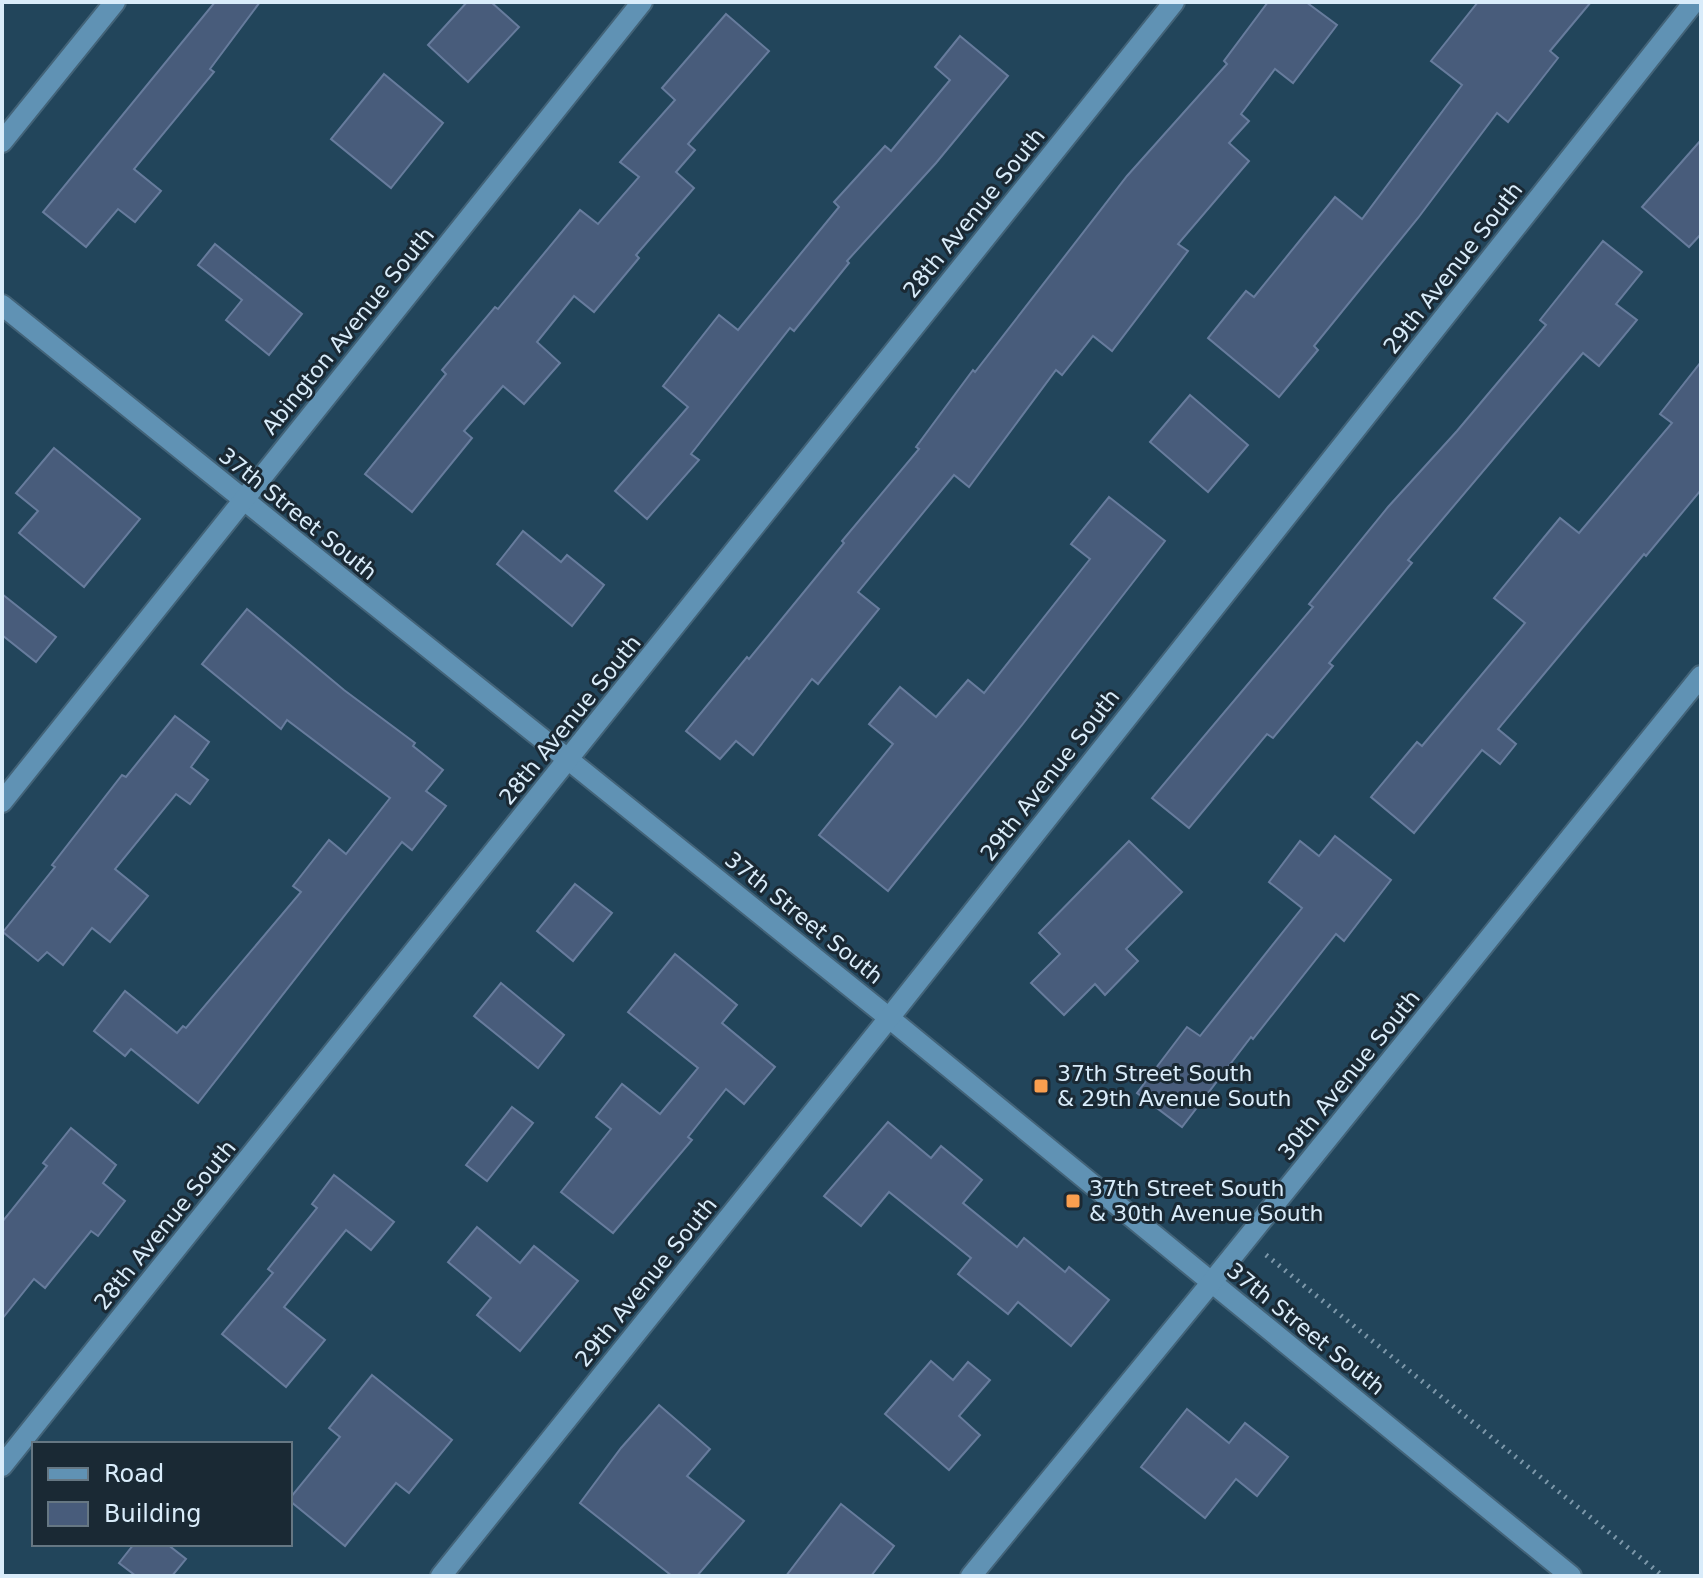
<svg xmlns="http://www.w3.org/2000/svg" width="1703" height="1578" font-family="'DejaVu Sans',sans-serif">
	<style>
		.building { fill: #485c7b; stroke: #677c9d; stroke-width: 2 }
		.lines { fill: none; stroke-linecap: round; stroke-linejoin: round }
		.minor-casing { stroke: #436378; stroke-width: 24 }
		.path { stroke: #7d98aa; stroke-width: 5; stroke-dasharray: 2 6; stroke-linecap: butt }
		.minor { stroke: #6092b4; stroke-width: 20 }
		.poi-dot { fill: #fa9f4f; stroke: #1a2934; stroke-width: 3 }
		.labels { text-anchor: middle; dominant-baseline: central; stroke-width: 6; stroke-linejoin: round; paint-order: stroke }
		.street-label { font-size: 22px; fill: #d9ecfa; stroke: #1a2934 }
		.poi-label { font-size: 22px; fill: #d9ecfa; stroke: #1a2934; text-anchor: start }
	</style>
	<rect width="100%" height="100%" fill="#22455b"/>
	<g class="building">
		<polygon points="215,2 260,2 210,69 214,72 134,169 161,191 135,222 118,209 86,247 43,212"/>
		<polygon points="467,2 491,2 519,27 468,82 428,45"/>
		<polygon points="1268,2 1306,2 1337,25 1293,83 1275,69 1241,114 1249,121 1229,143 1249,161 1178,244 1188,251 1112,351 1093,336 1062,375 1056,370 969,487 954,475 858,592 879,609 818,684 812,679 753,755 736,741 720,759 686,731 747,657 749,659 844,543 842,541 919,449 916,447 973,370 975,372 1127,176 1227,64 1224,61"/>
		<polygon points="1478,2 1591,2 1550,51 1558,58 1508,122 1497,113 1418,218 1314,346 1318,350 1279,397 1208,338 1246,291 1254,297 1335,197 1362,219 1462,85 1431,61"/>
		<polygon points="726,14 769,51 688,144 695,150 676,172 694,188 636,255 639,258 594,312 574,296 537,342 560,363 524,404 503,386 464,431 472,438 412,512 365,474 446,374 442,370 495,307 498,309 580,210 598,224 639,177 620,162 675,100 662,88"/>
		<polygon points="960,36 1008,76 936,163 847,261 849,263 794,331 790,328 691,454 699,460 647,519 615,491 688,407 663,386 719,315 738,330 839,207 834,202 885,146 891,151 950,80 935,67"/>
		<polygon points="384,74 443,123 391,188 331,139"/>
		<polygon points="1701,140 1701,234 1689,247 1642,207"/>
		<polygon points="1603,241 1642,272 1616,304 1637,320 1599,366 1583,353 1408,560 1412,563 1329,663 1333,666 1273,738 1267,734 1189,828 1152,798 1313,607 1309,604 1388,507 1457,431 1546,325 1540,320"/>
		<polygon points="215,244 302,314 269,355 226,320 242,300 198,265"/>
		<polygon points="1701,362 1701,490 1646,556 1644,554 1498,729 1516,744 1500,764 1482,750 1414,833 1371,797 1417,742 1422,746 1525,623 1494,598 1560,518 1579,533 1672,423 1660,414"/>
		<polygon points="1190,395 1248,445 1208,492 1150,442"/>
		<polygon points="54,448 140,519 84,587 19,533 38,511 16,493"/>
		<polygon points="1109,497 1165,541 1022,725 888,891 819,835 893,744 869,724 900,687 936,717 968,680 984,693 1090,559 1071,544"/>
		<polygon points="523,531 561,562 567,555 604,585 572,626 497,564"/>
		<polygon points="2,594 56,637 36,662 2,635"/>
		<polygon points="247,609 344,690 415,743 413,746 443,770 426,791 446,806 412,850 402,842 198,1103 131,1049 125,1056 94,1031 125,991 177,1033 183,1026 186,1028 301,892 293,886 329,840 346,854 390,798 287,720 281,729 202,664"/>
		<polygon points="175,716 209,742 191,767 208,780 190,804 176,794 115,869 148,896 110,942 92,928 63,965 47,952 38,961 3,932 55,867 52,865 122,775 126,777"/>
		<polygon points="1335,836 1391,880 1344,941 1336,934 1253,1039 1251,1037 1182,1127 1137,1093 1187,1027 1200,1036 1302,908 1269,882 1300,841 1319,856"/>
		<polygon points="1129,841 1182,892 1126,949 1138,961 1105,995 1095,984 1064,1015 1031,983 1060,954 1039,933"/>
		<polygon points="575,884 612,913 573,961 537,931"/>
		<polygon points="675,954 737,1005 722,1023 775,1067 744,1104 726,1089 688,1137 692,1140 613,1233 561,1192 611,1129 596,1117 622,1084 660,1114 698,1068 628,1012"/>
		<polygon points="501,983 564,1035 538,1068 474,1016"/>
		<polygon points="512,1107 533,1123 487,1181 466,1165"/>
		<polygon points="888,1122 931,1158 941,1146 982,1180 963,1203 1017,1247 1024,1238 1065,1272 1069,1267 1109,1300 1071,1346 1018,1302 1008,1314 958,1274 971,1258 889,1192 861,1226 824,1196"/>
		<polygon points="71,1128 116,1165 103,1183 125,1201 98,1236 91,1231 45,1288 34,1279 2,1319 2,1222 47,1166 43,1163"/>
		<polygon points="334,1175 394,1222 371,1250 346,1230 284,1307 325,1340 286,1387 222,1334 273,1273 268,1269 317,1208 312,1204"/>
		<polygon points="477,1227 520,1263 534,1246 578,1281 520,1351 477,1315 491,1298 448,1262"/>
		<polygon points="931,1361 953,1380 968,1362 990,1380 959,1416 980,1435 949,1470 885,1414"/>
		<polygon points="372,1375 452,1440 409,1493 396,1483 345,1546 290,1501 290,1498 340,1437 329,1428"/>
		<polygon points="659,1405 710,1449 687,1476 744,1521 697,1576 672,1576 580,1503 621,1448"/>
		<polygon points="1187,1409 1229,1443 1245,1423 1288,1457 1257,1496 1236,1479 1205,1518 1141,1467"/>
		<polygon points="841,1504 894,1546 871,1576 786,1576"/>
		<polygon points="134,1544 167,1544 186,1559 172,1576 136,1576 119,1563"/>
	</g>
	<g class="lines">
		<g class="minor-casing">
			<g id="minor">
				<polyline points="2,142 115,2"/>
				<path d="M2 305C296 544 594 778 888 1017 1116 1203 1342 1391 1571 1576"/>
				<polyline points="2,802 642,2"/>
				<polyline points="2,1466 1174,2"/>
				<polyline points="441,1576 889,1018 1694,2"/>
				<polyline points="971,1576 1211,1283 1701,676"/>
			</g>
		</g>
		<polyline class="path" points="1266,1255 1663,1576"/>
		<use href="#minor" class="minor"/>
	</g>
	<g class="poi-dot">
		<rect x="1033" y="1078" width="16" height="16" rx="4"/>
		<rect x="1065" y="1193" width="16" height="16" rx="4"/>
	</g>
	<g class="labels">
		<g class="street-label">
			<text transform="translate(974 213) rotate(-51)">28th Avenue South</text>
			<text transform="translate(1453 268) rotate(-52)">29th Avenue South</text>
			<text transform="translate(348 331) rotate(-51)">Abington Avenue South</text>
			<text transform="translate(298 514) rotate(39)">37th Street South</text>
			<text transform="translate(570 720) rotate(-51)">28th Avenue South</text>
			<text transform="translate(1050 775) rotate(-52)">29th Avenue South</text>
			<text transform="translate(804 918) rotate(39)">37th Street South</text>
			<text transform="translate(1349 1075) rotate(-51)">30th Avenue South</text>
			<text transform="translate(165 1225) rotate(-51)">28th Avenue South</text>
			<text transform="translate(646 1282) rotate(-51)">29th Avenue South</text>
			<text transform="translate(1306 1329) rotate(39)">37th Street South</text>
		</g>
		<g class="poi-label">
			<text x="1057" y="1073">37th Street South<tspan x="1057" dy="25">&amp; 29th Avenue South</tspan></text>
			<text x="1089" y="1188">37th Street South<tspan x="1089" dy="25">&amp; 30th Avenue South</tspan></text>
		</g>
	</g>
	<rect width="1703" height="1578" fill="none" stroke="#d9ecfa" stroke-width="8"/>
	<rect x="32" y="1442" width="260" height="104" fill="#1a2934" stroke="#667783" stroke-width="2"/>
	<rect x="48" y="1468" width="40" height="12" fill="#6092b4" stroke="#667783" stroke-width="2"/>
	<text x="104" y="1482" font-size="24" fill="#d9ecfa">Road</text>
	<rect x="48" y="1502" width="40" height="24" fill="#485c7b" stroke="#667783" stroke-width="2"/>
	<text x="104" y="1522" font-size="24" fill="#d9ecfa">Building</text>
</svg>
